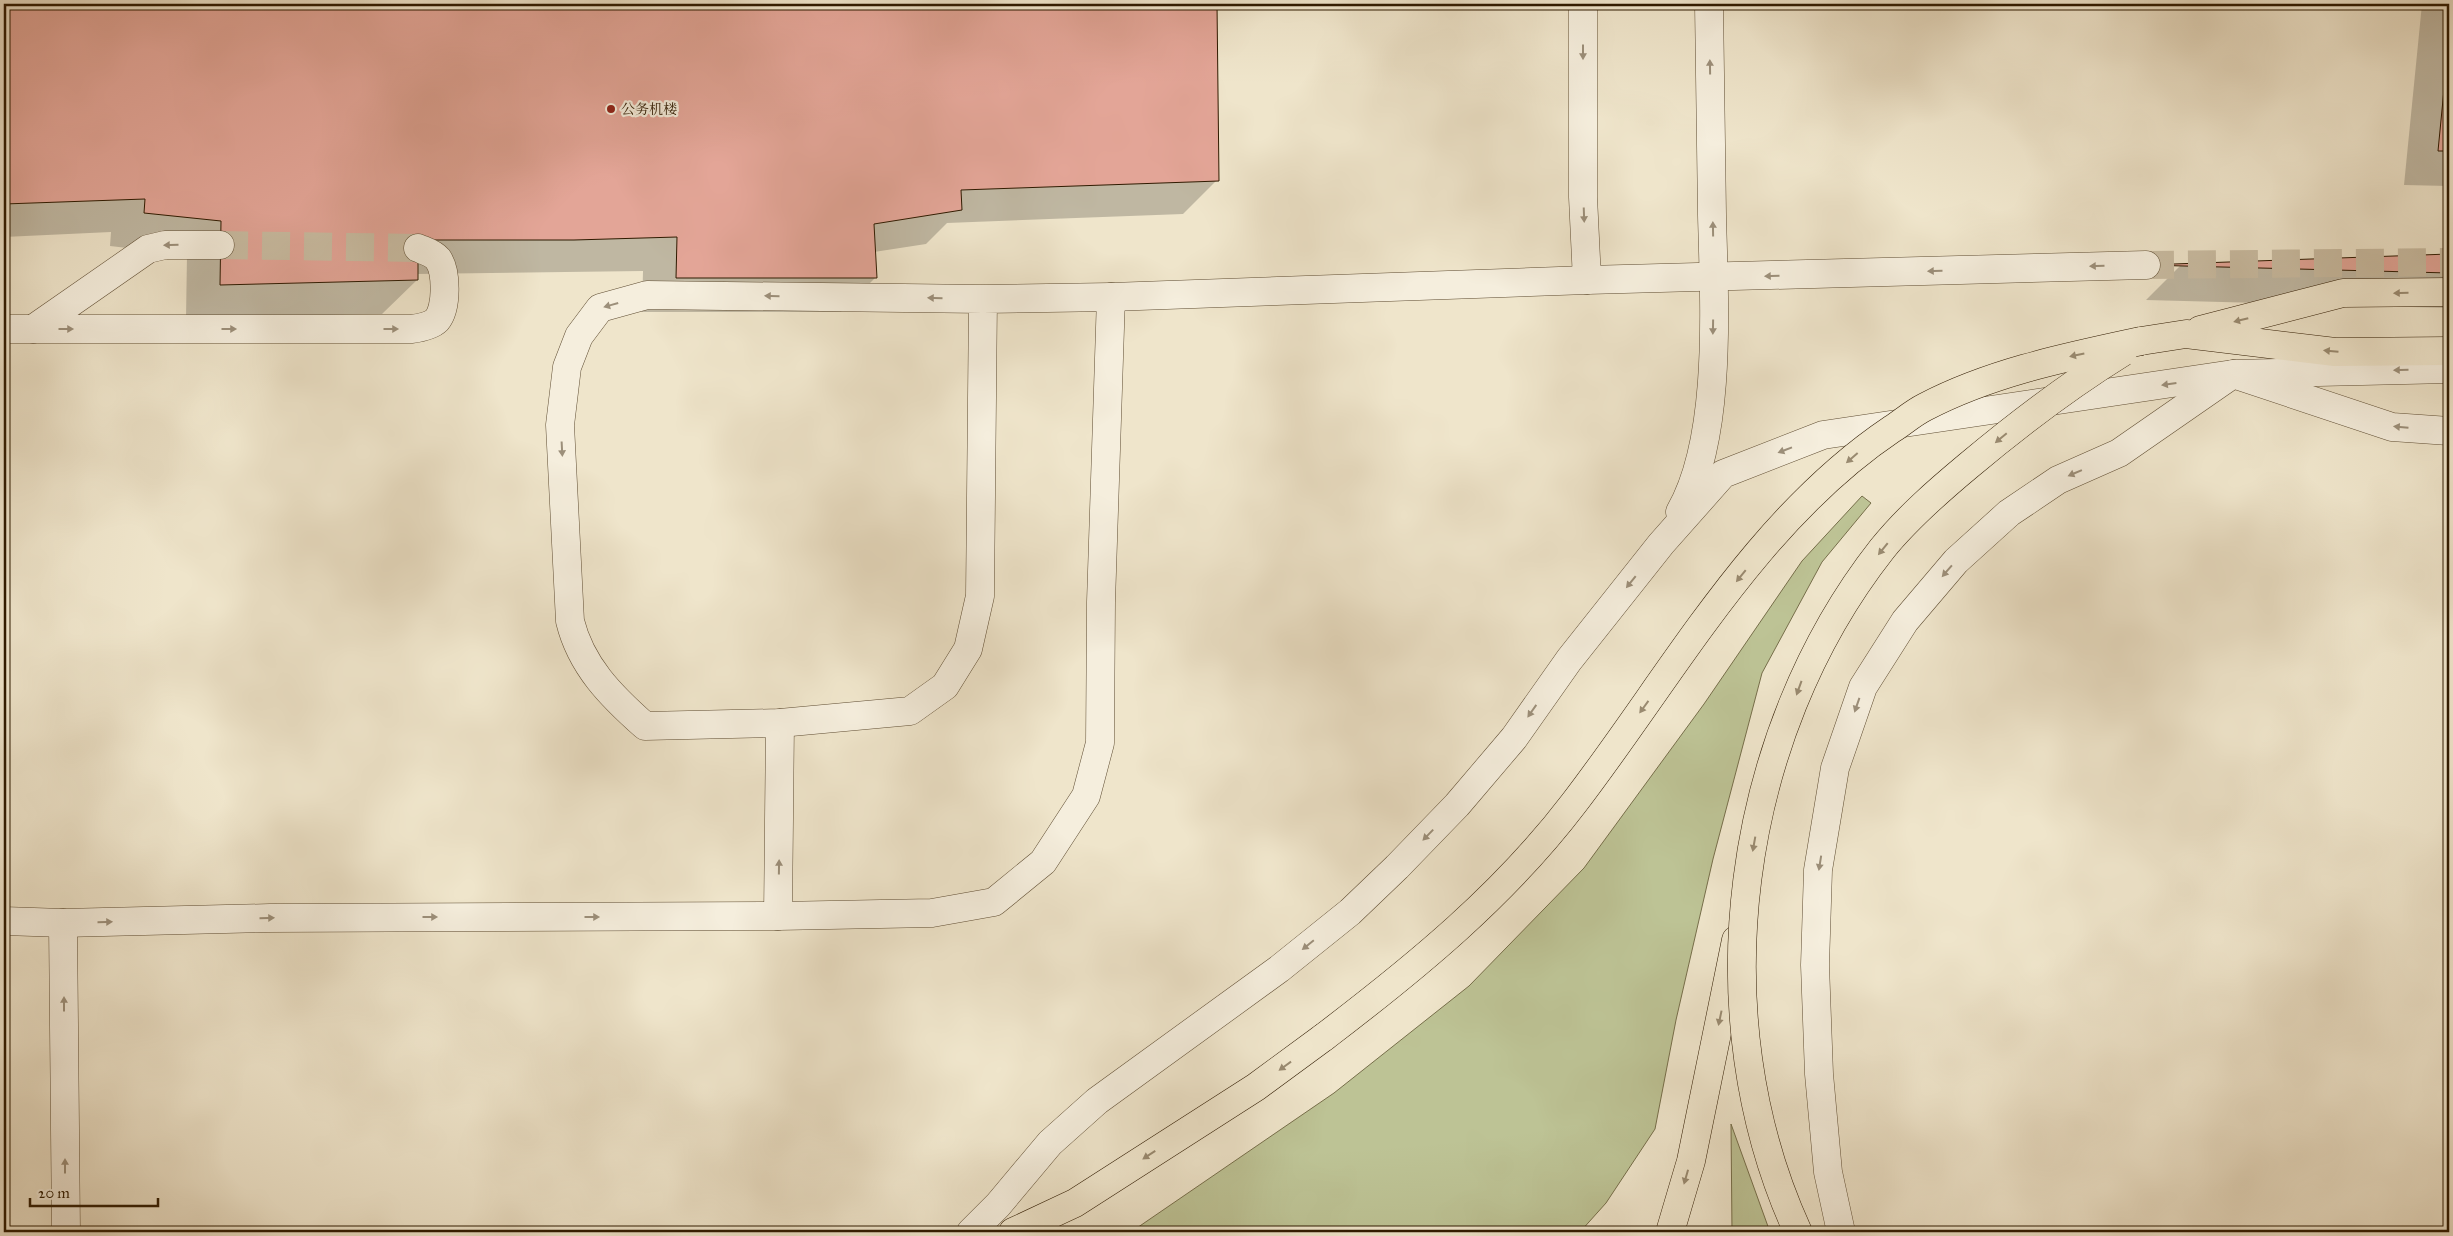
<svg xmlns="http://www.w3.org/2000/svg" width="2453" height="1236" font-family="'IM FELL Great Primer','Noto Serif SC',serif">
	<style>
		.green { fill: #bdc395; stroke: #766e4a }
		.shadow { fill: #0003 }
		.building { fill: #e3a597; stroke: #2f1a00 }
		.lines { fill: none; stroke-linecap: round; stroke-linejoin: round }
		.minor-tunnel { stroke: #c9bca2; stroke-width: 28; stroke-dasharray: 28 14; stroke-linecap: butt }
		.minor-casing { stroke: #5f4d33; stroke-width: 29 }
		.major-casing { stroke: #2f1a00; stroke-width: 29 }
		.minor { stroke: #f5eedd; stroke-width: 28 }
		.major { stroke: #efe5cb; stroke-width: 28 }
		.major-bridge-casing { stroke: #2f1a00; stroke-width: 29; stroke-linecap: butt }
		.major-bridge { stroke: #efe5cb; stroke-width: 28 }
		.oneway { fill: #9c8f7a }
		.oneway2 { fill: #998a70 }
		.poi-dot { fill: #8f2418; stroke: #f5eedd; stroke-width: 2 }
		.labels { text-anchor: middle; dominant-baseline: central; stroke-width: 4.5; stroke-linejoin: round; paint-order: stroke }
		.poi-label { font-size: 14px; fill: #2f1a00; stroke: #f5eedd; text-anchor: start }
	</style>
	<rect width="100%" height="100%" fill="#efe5cb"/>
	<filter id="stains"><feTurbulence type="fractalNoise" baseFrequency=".004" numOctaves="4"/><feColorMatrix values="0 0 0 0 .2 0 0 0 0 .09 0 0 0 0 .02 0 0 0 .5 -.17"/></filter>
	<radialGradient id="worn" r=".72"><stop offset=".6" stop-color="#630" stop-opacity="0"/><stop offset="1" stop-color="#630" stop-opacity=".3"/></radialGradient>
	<g class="green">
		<polygon points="1862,496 1871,503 1822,562 1762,673 1713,859 1676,1020 1655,1129 1606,1203 1580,1232 1131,1232 1334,1093 1469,986 1584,868 1704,704 1802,561"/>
		<polygon points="1731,1124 1770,1232 1732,1232"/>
	</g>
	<g class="shadow">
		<polygon points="4,4 1216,4 1217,180 1183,214 947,223 926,244 874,252 875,278 841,312 642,312 643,271 417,274 417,280 382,314 186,318 187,255 110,246 111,232 4,237"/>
		<polygon points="2422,4 2449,4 2449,186 2404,185"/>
		<polygon points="2449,256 2449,308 2146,300 2181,265"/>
	</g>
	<g class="building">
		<polygon points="4,4 1217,4 1219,181 961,190 962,210 874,224 877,278 676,278 677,237 574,240 418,240 418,280 220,285 221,221 144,213 145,199 4,204"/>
		<polygon points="2449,38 2449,151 2438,151"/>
		<polygon points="2449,254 2449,273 2146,265"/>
	</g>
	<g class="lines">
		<g class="minor-tunnel">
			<polyline points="220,245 418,248"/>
			<polyline points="2146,265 2449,262"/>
		</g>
		<g class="minor-casing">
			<g id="minor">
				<polyline points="1583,4 1583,197 1587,280"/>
				<path d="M220 245H165L148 249 33 329H411C419 328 431 326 437 320 447 308 447 272 438 259 433 253 425 251 418 248"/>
				<path d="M983 299 980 596 968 649 945 686 910 711 780 723 645 726C611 696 581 666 570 621L560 425 567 367 579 336 600 308 647 295 983 299 1111 297 1587 280 2146 265"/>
				<polyline points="4,329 33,329"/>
				<path d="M1680 512C1723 437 1714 301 1712 215 1711 145 1710 74 1709 4"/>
				<polyline points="778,916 780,723"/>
				<polyline points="4,921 63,923 270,918 778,916 932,913 994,902 1043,862 1086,796 1100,743 1101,602 1111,297"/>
				<polyline points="63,923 66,1232"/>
				<polyline points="971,1232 998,1205 1050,1143 1097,1101 1279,969 1350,912 1397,867 1457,805 1514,738 1569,660 1661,544 1723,474 1823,435 2233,374 2449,369"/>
				<polyline points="1841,1232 1828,1172 1819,1074 1815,965 1818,870 1835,768 1863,687 1905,621 1956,561 2009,513 2058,480 2119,453 2233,374 2392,427 2449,431"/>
			</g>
		</g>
		<g class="major-casing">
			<g id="major">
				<polyline points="2200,330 2343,293 2449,292"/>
				<polyline points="2141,341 2186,334 2335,352 2449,351"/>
				<polyline points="1013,1232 1075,1203 1256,1087 1324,1037"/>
				<polyline points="1670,1232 1691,1161 1736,940"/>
			</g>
		</g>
		<use href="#minor" class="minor"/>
		<use href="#major" class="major"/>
		<g class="major-bridge-casing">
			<g id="major-bridge">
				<path d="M1324 1037C1416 967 1504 895 1574 803 1673 674 1755 521 1892 429 1903 422 1913 413 1925 407 1992 372 2067 357 2141 341"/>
				<path d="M1798 1232C1698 1015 1735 736 1882 549 1907 518 1938 491 1968 466 2018 424 2068 386 2123 352"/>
			</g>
		</g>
		<use href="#major-bridge" class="major-bridge"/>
	</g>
	<defs><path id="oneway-solid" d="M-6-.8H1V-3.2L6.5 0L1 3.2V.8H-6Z" transform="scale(1.25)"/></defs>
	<g class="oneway">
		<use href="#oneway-solid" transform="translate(1583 52) rotate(90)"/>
		<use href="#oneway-solid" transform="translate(1710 67) rotate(-91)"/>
		<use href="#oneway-solid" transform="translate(1584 215) rotate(88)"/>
		<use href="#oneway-solid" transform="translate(1713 229) rotate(-91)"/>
		<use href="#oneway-solid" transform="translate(171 245) rotate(178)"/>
		<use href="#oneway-solid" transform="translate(2097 266) rotate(178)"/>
		<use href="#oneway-solid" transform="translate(1935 271) rotate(178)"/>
		<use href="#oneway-solid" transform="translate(1772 276) rotate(178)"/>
		<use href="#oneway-solid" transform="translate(772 296) rotate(-179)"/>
		<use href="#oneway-solid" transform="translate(935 298) rotate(-179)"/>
		<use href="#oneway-solid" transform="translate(611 305) rotate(164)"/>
		<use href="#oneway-solid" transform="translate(1713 327) rotate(91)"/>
		<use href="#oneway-solid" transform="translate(66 329)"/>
		<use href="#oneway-solid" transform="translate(229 329)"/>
		<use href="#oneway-solid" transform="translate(391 329)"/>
		<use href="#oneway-solid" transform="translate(2401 370) rotate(179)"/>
		<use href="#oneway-solid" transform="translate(2169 384) rotate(172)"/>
		<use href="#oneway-solid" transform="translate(2401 427) rotate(-175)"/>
		<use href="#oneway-solid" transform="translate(562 449) rotate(87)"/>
		<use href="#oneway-solid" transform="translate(1785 450) rotate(159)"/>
		<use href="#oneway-solid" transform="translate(2075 473) rotate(157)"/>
		<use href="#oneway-solid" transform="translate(1947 571) rotate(131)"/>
		<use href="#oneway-solid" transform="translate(1631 582) rotate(129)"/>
		<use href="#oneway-solid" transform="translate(1857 705) rotate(109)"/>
		<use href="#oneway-solid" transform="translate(1532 711) rotate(125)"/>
		<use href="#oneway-solid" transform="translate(1428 835) rotate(134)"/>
		<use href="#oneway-solid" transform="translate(1820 863) rotate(99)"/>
		<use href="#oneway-solid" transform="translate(779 867) rotate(-89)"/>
		<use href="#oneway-solid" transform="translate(430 917)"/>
		<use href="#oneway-solid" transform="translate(592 917)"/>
		<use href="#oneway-solid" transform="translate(267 918) rotate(-1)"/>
		<use href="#oneway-solid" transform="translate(105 922) rotate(-1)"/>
		<use href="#oneway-solid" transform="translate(1308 945) rotate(141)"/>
		<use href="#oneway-solid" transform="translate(64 1004) rotate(-90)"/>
		<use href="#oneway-solid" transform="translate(65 1166) rotate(-90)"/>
	</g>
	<g class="oneway2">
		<use href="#oneway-solid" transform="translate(2401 293) rotate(179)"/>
		<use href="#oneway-solid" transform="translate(2241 320) rotate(166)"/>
		<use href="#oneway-solid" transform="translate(2331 351) rotate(-175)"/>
		<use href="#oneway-solid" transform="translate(2077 355) rotate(168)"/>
		<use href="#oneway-solid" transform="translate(2001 438) rotate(140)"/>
		<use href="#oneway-solid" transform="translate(1852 458) rotate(139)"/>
		<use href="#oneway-solid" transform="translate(1883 549) rotate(129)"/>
		<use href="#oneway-solid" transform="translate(1741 576) rotate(129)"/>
		<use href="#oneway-solid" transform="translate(1799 688) rotate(110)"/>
		<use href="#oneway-solid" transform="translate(1644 707) rotate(126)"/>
		<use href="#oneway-solid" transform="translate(1754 844) rotate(100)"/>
		<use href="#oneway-solid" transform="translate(1720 1018) rotate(102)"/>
		<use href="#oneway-solid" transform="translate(1285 1066) rotate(144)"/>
		<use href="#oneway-solid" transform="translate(1149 1155) rotate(147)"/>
		<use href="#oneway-solid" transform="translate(1686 1177) rotate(106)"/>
	</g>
	<circle class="poi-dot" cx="611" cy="109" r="5"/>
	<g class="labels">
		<g class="poi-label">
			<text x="621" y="109">公务机楼</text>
		</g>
	</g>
	<rect width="2453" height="1236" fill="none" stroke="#efe5cb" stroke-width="20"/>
	<rect x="5" y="5" width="2443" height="1226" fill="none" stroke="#2f1a00" stroke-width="2.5"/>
	<rect x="10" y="10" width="2433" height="1216" fill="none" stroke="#2f1a00"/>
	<path d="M30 1198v8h128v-8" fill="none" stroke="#2f1a00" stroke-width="2.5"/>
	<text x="38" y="1198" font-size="15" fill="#2f1a00" stroke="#f5eedd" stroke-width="4" paint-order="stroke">20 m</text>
	<rect width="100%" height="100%" filter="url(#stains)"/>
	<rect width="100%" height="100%" fill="url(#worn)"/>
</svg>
